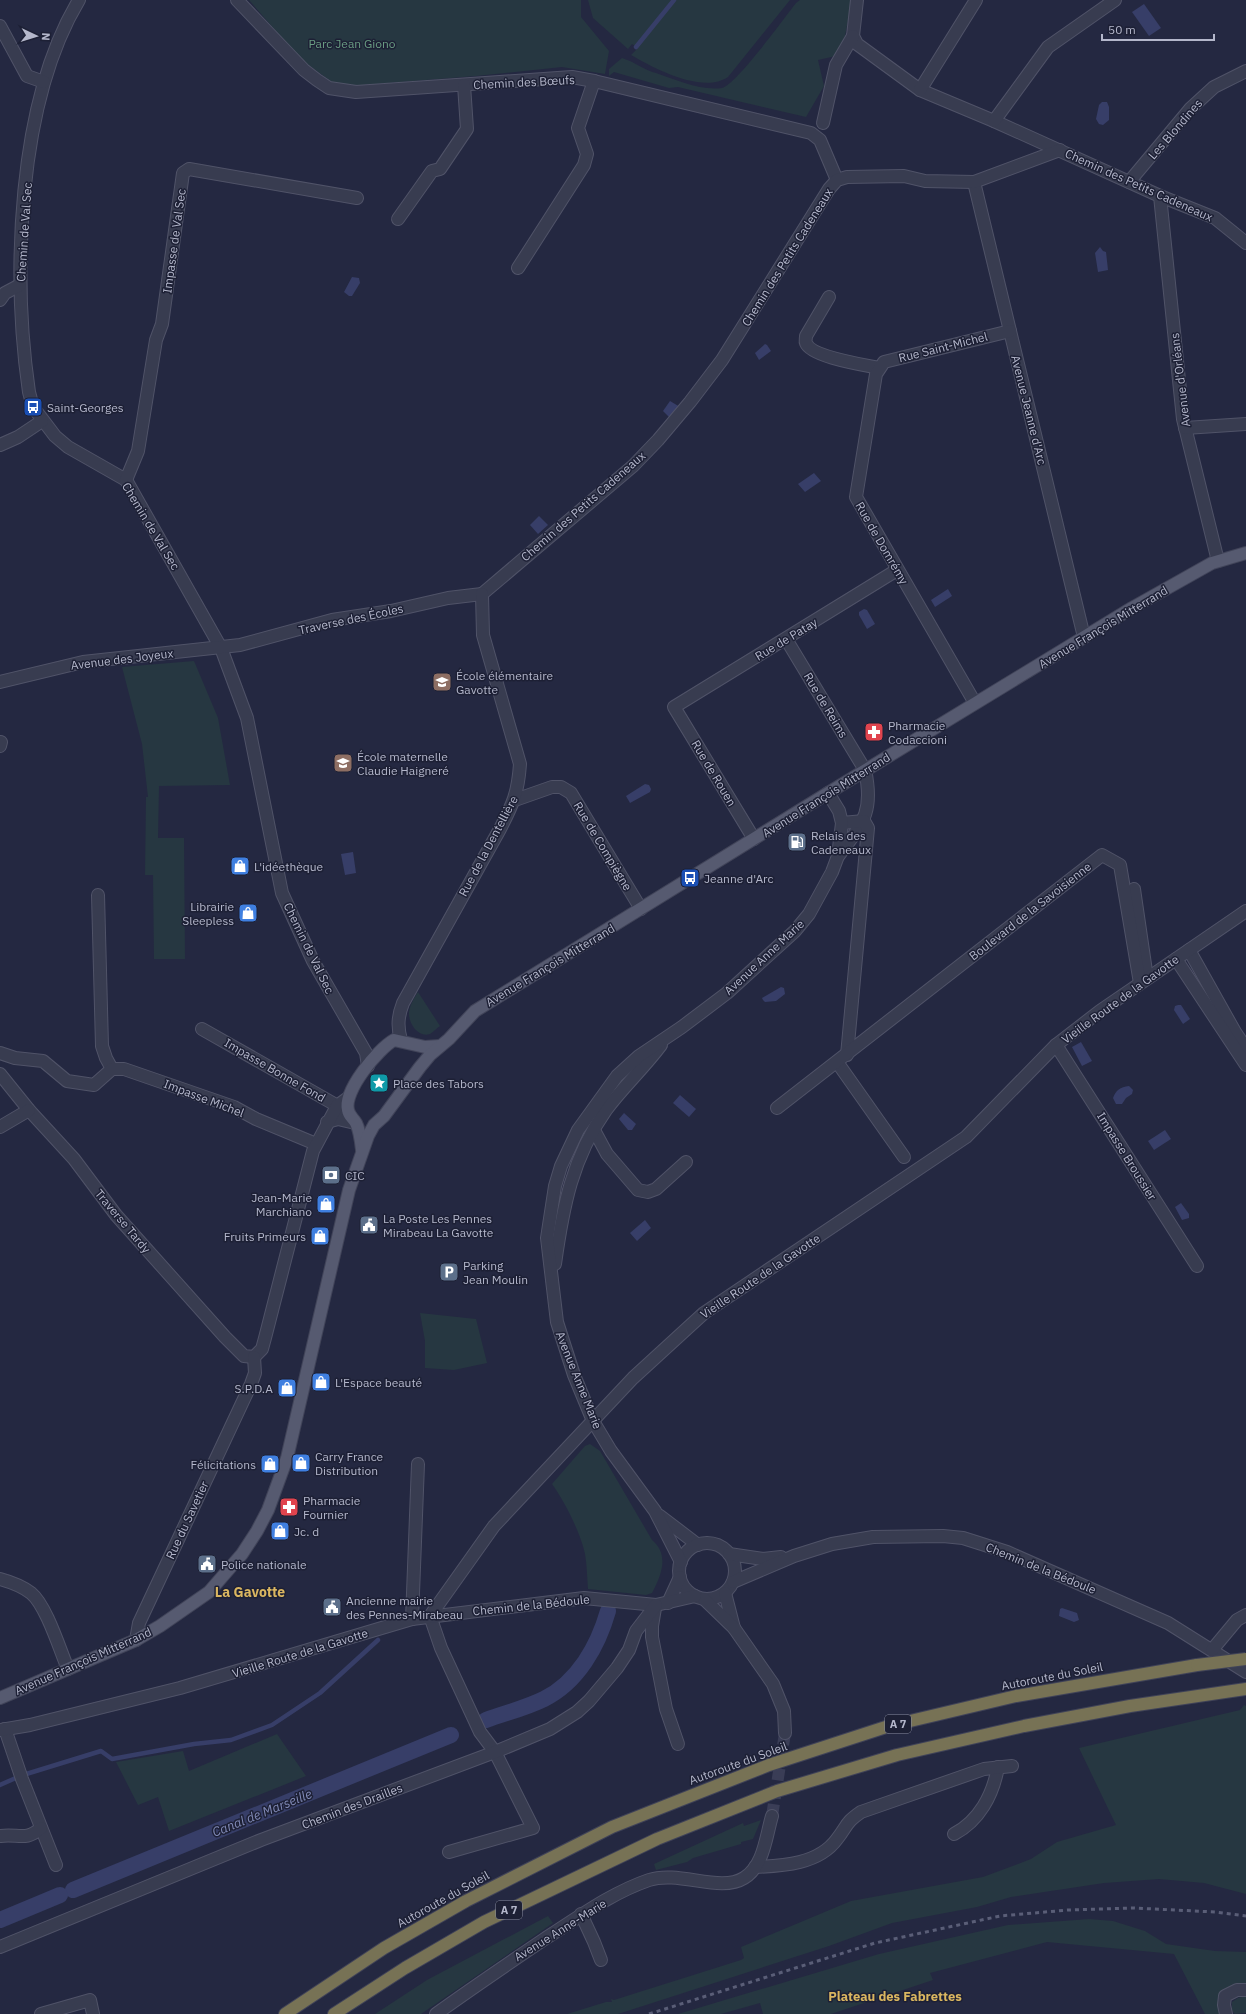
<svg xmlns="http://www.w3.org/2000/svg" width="1246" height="2014" font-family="'IBM Plex Sans',sans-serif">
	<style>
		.green { fill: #263741 }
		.water { fill: #373e68 }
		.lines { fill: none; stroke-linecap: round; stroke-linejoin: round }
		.stream { stroke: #373e68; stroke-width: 4.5 }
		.canal { stroke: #373e68; stroke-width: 16 }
		.minor-tunnel { stroke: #3a3d56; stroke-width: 12; stroke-dasharray: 12 6; stroke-linecap: butt }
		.minor-casing { stroke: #505368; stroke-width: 14 }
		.major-casing { stroke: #414459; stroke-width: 14 }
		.highway-casing { stroke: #404358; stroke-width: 14 }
		.minor { stroke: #383c50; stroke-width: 12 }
		.major { stroke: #565a70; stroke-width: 12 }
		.highway { stroke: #777255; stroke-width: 12 }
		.rail { stroke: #5a5e77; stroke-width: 3; stroke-dasharray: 4 4; stroke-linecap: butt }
		.highway-bridge-casing { stroke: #404358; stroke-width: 14; stroke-linecap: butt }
		.highway-bridge { stroke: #777255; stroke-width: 12 }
		.labels { text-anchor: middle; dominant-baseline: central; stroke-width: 3; stroke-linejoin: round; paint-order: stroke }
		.shield { fill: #1d2035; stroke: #878a9e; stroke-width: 1 }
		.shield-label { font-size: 11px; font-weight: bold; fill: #b4b7cb }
		.park-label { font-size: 12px; fill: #6a9d83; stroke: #1d2035 }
		.street-label { font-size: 12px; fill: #b4b7cb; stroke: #1d2035 }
		.poi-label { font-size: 12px; fill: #b4b7cb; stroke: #1d2035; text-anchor: start }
		.water-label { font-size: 13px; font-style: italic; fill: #828bb8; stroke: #1d2035 }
		.neighbourhood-label { font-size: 13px; font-weight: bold; fill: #dab660; stroke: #1d2035 }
		.quarter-label { font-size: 14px; font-weight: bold; fill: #dab660; stroke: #1d2035 }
	</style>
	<rect width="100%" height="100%" fill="#242841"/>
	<g class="green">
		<polygon points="249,0 581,0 581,17 609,51 605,74 562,67 476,76 339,87 300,59"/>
		<path d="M588 0H790L728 77C703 94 655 69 631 55L638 48 632 44 628 49 593 18Z"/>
		<path d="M800 0H852L845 36 836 56 818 60 824 86 806 117 678 87 669 88 614 72 609 76V69L622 58C635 62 644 70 656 73 676 80 701 91 722 88 736 85 785 17 796 3Z"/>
		<polygon points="194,661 218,718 230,785 159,786 158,838 184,838 185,959 154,959 153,875 145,875 146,797 148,797 142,744 122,667"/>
		<path d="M418 992 440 1026C437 1028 433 1032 430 1034 418 1038 408 1023 409 1012 410 1005 414 998 418 992Z"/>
		<polygon points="420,1313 476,1319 487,1363 454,1370 425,1368 425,1341"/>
		<path d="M590 1444 600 1451 652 1540C670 1555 661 1576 652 1593L646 1595 588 1589C587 1577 587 1565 585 1554 581 1534 564 1500 552 1484L585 1446Z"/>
		<polygon points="1244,1705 1246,1706 1246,1894 1204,1883 1159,1879 1104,1883 1011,1897 977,1907 892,1923 829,1946 618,2014 567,2014 606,2002 612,2002 611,1999 614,2000 741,1960 744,1958 741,1947 851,1901 983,1877 1031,1859 1057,1842 1116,1825 1079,1748 1240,1710"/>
		<polygon points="277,1734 306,1776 169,1831 158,1797 138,1805 116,1762 183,1751 189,1771"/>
		<polygon points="761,1820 753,1839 741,1842 741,1844 693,1858 687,1862 656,1870 654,1864 743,1823 744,1826"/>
		<polygon points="548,1916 553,1923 421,2014 375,2014 427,1980"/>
		<polygon points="1089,1919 1113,1921 1145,1931 1166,1944 1215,1951 1246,1952 1246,1985 1227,1990 1221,2014 1205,2014 1174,1954 1047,1942 930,1973 933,1980 831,2014 763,2014 760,2003 721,2014 678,2014 879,1954 1008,1925"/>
		<polygon points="1246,1996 1246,2013 1235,2014 1232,2011 1232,2002 1238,1998"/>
	</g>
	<g class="water">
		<polygon points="1144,4 1161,28 1149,36 1132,12"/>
		<polygon points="1102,102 1107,102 1109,107 1109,120 1103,125 1099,124 1096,119 1099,105"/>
		<polygon points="1100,247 1103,251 1106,252 1108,270 1098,272 1095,253"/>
		<polygon points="352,277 359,278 360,283 352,296 349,296 344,292"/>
		<polygon points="765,344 767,345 771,351 759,360 755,353"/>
		<polygon points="670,401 680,407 670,418 663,411"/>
		<polygon points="814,473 821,481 805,492 798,484"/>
		<polygon points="539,516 548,525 538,534 530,525"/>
		<polygon points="948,589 952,596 935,607 931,600"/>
		<polygon points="864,609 867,610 875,624 867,629 859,615 859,612"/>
		<polygon points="645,784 649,785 651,789 650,792 630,803 626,796"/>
		<polygon points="353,852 356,873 345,875 341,854"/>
		<polygon points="781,987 784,988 785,994 776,1001 765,1002 763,1000 762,998"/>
		<polygon points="1178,1005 1181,1005 1190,1019 1183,1024 1174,1010 1175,1006"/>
		<polygon points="1081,1042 1092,1061 1082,1066 1072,1047"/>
		<path d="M1129 1086 1133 1090 1132 1094 1126 1098 1122 1104H1116L1113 1098C1116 1090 1120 1087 1129 1086Z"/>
		<polygon points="680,1095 696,1109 689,1117 673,1103"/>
		<polygon points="624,1113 636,1124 632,1130 628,1130 619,1119"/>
		<polygon points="1165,1130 1171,1139 1154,1150 1148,1141"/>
		<polygon points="1181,1203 1189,1214 1189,1218 1182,1220 1175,1207"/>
		<polygon points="645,1220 651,1228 637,1241 630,1233"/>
		<polygon points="1062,1608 1077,1613 1079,1620 1074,1622 1059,1616 1060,1609"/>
	</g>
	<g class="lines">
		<g class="stream">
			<polyline points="636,47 674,0"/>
			<polyline points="23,1775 101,1751 112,1759 194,1744 231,1740 272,1725 320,1693 378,1640"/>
			<polyline points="0,1785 18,1777"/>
		</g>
		<g class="canal">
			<path d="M486 1720C505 1713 526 1708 544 1699 578 1682 598 1646 608 1611"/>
			<polyline points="73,1890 451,1735"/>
			<polyline points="0,1920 60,1895"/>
		</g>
		<polyline class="minor-tunnel" points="772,1816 785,1733"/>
		<g class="minor-casing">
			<g id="minor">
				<path d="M79 0C17 103 12 275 29 392L33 407 55 436 68 447 126 480 221 648 247 718 282 893 313 961 366 1053 368 1066"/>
				<polyline points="237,0 304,70 317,80 329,88 356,92 572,77 594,81 811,133 820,140 837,180"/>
				<polyline points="857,0 853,36 857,44 920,90 994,121 1160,196 1215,218 1246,243"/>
				<polyline points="0,26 27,76 44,82"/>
				<polyline points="920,90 976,0"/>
				<polyline points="994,121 1048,47 1115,0"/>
				<polyline points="823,123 836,65 853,36"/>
				<polyline points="974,182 1084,637"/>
				<polyline points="1129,182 1190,109 1214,87 1246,71"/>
				<polyline points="1160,196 1183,419 1218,561"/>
				<polyline points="398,219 432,171 440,169 467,129 464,85"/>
				<polyline points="518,268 584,165 587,154 578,128 594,81"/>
				<path d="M829 297 806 336C806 339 805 341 806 343 811 357 865 365 879 368"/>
				<polyline points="0,300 5,293 20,285"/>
				<polyline points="1185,428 1246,424"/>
				<polyline points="0,445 18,437 42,421"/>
				<polyline points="126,480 138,451 156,340 162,324 183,173 189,169 357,198"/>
				<polyline points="482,594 633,466 658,440 690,402 722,360 829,189 837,180 847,177 904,176 925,181 974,182 1060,150"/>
				<path d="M786 639 865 770C874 812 863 823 839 855"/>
				<polyline points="0,682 83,662 240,645 332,620 391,611 448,598 482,594"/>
				<polyline points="975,703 856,497 876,374 884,362 1010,331"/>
				<polyline points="0,746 1,742"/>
				<polyline points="515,800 552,787 561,787 571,793 641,909"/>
				<polyline points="842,823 864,821 868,828 847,1055"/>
				<polyline points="754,839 674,707 897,570"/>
				<polyline points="1134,889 1147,978"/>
				<polyline points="98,895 102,1046 106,1058 112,1069"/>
				<polyline points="1189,950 1235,1032 1246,1048"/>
				<polyline points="1176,959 1246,1065"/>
				<polyline points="202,1029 343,1109"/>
				<path d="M401 1040C397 1026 398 1016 403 1003L500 829C513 804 518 793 520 764L483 635 482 594"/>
				<polyline points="1056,1045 1197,1266"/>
				<polyline points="0,1053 15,1058 43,1061 67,1081 94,1085 112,1069 124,1069 234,1107 256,1119 316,1144"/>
				<polyline points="837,1062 904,1157"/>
				<polyline points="0,1074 29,1110 74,1159 116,1215 225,1337 244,1356 254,1357"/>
				<polyline points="777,1108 1102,855 1120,865 1140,983"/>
				<polyline points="327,1122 338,1119 355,1123"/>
				<polyline points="0,1127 29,1110"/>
				<polyline points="594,1130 607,1154 638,1190 648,1192 656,1189 686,1162"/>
				<path d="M555 1264C563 1207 572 1158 606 1110 623 1087 644 1068 661 1045"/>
				<polyline points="254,1357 262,1349 265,1338 313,1151 337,1106 348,1098"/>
				<polyline points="660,1516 698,1545"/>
				<circle cx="707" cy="1571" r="28"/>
				<polyline points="729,1554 763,1559 781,1557"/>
				<polyline points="681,1562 655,1511 611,1451 593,1421 574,1375 557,1322 547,1238 555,1186 561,1166 578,1130 617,1076 639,1056 682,1027 727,993 795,931 809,914 832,872 838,856 842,823 839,811 828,793"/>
				<path d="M0 1579C11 1582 22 1586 31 1593 46 1605 60 1650 68 1669"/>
				<polyline points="733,1582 794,1556 832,1544 873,1537 943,1536 963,1538 1007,1552 1168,1623 1246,1672"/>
				<polyline points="725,1593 734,1628"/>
				<polyline points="704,1599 734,1628 773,1684 784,1711 785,1733"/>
				<polyline points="668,1603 680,1577"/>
				<polyline points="655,1608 652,1626 652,1637 666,1709 678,1744"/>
				<polyline points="430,1616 494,1526 633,1378 704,1313 966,1137 1056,1045 1100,1011 1246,911"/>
				<polyline points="430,1616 441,1648 480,1732 495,1752 533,1828 449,1852"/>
				<polyline points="412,1619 418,1464"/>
				<polyline points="136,1640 139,1623 251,1384 255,1373 254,1357"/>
				<polyline points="1212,1650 1237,1620 1246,1615"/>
				<polyline points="5,1729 22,1779 56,1865"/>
				<polyline points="0,1730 30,1725 180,1688 412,1619 584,1598 656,1605 695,1596"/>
				<path d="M954 1834C979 1821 993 1795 998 1767"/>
				<path d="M0 1836C18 1833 25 1842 41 1828"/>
				<path d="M755 1867C783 1866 819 1864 837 1839 848 1825 845 1823 861 1812L984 1769 1012 1766"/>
				<polyline points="581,1914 594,1942 601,1960"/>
				<polyline points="0,1947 261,1840 495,1752 550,1729 577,1712 589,1701 617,1668 629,1650 636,1631 656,1605"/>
				<polyline points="41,2014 90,2000 93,2014"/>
				<path d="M436 2014C472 1988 509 1963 546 1938 579 1917 611 1893 649 1880 679 1870 720 1893 744 1878 764 1866 766 1836 772 1816"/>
				<polyline points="1226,2014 1224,2005 1225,1996 1237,1990 1246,1990"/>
			</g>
		</g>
		<g class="major-casing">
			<g id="major">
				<path d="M362 1150C361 1141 360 1131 356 1123 353 1118 349 1116 348 1110 343 1091 378 1049 394 1040L425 1047 440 1046"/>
				<polyline points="0,1698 136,1640 160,1626 209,1592 242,1554 257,1531 268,1510 287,1458 349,1190 368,1136 374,1125 384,1116 420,1067 430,1055 449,1039 475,1011 828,793 1132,608 1212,563 1246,553"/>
			</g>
		</g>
		<g class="highway-casing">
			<g id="highway">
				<polyline points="285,2014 384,1948 466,1901 612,1827 769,1765 889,1726 1016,1696 1197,1665"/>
				<polyline points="334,2014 405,1968 484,1922 657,1839 777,1791 897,1755 1024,1726 1130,1706 1246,1689"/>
			</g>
		</g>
		<use href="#minor" class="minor"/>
		<use href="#major" class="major"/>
		<use href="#highway" class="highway"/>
		<polyline class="rail" points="649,2014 875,1943 1000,1916 1068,1910 1134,1908 1215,1912 1246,1916"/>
		<g class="highway-bridge-casing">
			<polyline id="highway-bridge" points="1197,1665 1246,1659"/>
		</g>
		<use href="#highway-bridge" class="highway-bridge"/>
	</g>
	<defs>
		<g id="bus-square" transform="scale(1)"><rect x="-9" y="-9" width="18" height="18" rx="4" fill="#1a4fb4" stroke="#1d2035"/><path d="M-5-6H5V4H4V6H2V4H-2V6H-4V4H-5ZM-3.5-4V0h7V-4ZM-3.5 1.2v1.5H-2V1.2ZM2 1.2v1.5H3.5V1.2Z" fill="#fff"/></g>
		<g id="school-square" transform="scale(1)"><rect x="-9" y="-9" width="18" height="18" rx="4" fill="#8d6e63" stroke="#1d2035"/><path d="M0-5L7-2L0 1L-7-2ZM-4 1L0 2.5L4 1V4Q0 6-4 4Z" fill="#fff"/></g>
		<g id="pharmacy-square" transform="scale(1)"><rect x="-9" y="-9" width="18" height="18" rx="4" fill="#e0444e" stroke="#1d2035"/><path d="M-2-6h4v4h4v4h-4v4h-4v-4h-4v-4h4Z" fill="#fff"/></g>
		<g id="fuel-square" transform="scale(1)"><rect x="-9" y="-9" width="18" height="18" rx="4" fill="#5c6f8a" stroke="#1d2035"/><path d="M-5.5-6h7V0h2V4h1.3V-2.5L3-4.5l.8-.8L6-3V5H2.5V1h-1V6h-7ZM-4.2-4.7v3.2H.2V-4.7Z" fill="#fff"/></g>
		<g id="shop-square" transform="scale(1)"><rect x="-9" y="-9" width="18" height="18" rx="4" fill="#3f7fe0" stroke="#1d2035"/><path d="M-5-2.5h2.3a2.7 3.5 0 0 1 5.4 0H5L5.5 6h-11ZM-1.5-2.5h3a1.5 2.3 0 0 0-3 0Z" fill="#fff"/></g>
		<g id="sight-square" transform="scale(1)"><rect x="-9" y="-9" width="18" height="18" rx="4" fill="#0f9aa8" stroke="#1d2035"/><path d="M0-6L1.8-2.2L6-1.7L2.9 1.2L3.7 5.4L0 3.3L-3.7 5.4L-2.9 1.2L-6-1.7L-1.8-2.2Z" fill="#fff"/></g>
		<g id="bank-square" transform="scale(1)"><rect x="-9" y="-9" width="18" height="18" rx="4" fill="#5c6f8a" stroke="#1d2035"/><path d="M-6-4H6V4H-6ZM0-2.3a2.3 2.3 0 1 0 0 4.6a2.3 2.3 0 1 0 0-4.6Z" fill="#fff"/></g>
		<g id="civic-square" transform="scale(1)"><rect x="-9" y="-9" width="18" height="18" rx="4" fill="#5c6f8a" stroke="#1d2035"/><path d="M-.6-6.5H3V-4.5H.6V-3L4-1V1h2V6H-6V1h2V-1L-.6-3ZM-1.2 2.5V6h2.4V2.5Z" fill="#fff"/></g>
		<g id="parking-square" transform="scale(1)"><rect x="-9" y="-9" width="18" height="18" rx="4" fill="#5c6f8a" stroke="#1d2035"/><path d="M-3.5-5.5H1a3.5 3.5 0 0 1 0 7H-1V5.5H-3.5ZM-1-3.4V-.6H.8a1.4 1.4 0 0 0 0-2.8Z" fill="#fff"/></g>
	</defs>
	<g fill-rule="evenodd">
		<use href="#bus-square" x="33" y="407"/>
		<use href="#school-square" x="442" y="682"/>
		<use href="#pharmacy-square" x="874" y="732"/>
		<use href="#school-square" x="343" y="763"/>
		<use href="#fuel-square" x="797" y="842"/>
		<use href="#shop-square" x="240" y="866"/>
		<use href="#bus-square" x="690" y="878"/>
		<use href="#shop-square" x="248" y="913"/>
		<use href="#sight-square" x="379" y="1083"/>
		<use href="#bank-square" x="331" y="1175"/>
		<use href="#shop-square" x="326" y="1204"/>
		<use href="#civic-square" x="369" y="1225"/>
		<use href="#shop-square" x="320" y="1236"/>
		<use href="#parking-square" x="449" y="1272"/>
		<use href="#shop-square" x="321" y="1382"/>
		<use href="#shop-square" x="287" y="1388"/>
		<use href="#shop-square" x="301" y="1463"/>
		<use href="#shop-square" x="270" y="1464"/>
		<use href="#pharmacy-square" x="289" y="1507"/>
		<use href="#shop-square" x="280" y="1531"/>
		<use href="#civic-square" x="207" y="1564"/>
		<use href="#civic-square" x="332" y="1607"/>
	</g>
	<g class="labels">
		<g class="shield">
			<rect x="885" y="1715" width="26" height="18" rx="3"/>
			<rect x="496" y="1901" width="26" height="18" rx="3"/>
		</g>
		<g class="shield-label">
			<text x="898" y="1724">A 7</text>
			<text x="509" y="1910">A 7</text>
		</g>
		<g class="park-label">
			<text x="352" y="43">Parc Jean Giono</text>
		</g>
		<g class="street-label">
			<text transform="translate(524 82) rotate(-3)">Chemin des Bœufs</text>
			<text transform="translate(1175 129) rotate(-49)">Les Blondines</text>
			<text transform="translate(1139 185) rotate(24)">Chemin des Petits Cadeneaux</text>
			<text transform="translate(24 232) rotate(-86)">Chemin de Val Sec</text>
			<text transform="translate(174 241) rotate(-82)">Impasse de Val Sec</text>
			<text transform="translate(787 257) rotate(-58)">Chemin des Petits Cadeneaux</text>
			<text transform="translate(943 347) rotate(-14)">Rue Saint-Michel</text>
			<text transform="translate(1180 380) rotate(-97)">Avenue d'Orléans</text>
			<text transform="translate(1029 410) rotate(76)">Avenue Jeanne d'Arc</text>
			<text transform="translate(583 506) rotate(-41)">Chemin des Petits Cadeneaux</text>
			<text transform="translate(151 526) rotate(59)">Chemin de Val Sec</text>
			<text transform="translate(882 543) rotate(60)">Rue de Domrémy</text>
			<text transform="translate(351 619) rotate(-12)">Traverse des Écoles</text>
			<text transform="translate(1103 627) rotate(-31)">Avenue François Mitterrand</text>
			<text transform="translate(786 639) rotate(-31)">Rue de Patay</text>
			<text transform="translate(122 659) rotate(-7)">Avenue des Joyeux</text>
			<text transform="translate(826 705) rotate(59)">Rue de Reims</text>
			<text transform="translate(714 773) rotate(59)">Rue de Rouen</text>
			<text transform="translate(826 795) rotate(-32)">Avenue François Mitterrand</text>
			<text transform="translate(488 846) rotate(-62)">Rue de la Dentellière</text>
			<text transform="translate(603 846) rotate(59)">Rue de Compiègne</text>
			<text transform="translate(1030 911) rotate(-38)">Boulevard de la Savoisienne</text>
			<text transform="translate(309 948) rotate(64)">Chemin de Val Sec</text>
			<text transform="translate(764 957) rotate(-43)">Avenue Anne Marie</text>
			<text transform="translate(550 965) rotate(-31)">Avenue François Mitterrand</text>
			<text transform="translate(1120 999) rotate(-36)">Vieille Route de la Gavotte</text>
			<text transform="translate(275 1070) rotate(30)">Impasse Bonne Fond</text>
			<text transform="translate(204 1098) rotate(21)">Impasse Michel</text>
			<text transform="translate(1127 1156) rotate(58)">Impasse Broussier</text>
			<text transform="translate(123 1221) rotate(50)">Traverse Tardy</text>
			<text transform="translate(760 1276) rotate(-34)">Vieille Route de la Gavotte</text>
			<text transform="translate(579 1380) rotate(68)">Avenue Anne Marie</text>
			<text transform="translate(187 1520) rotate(-65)">Rue du Savetier</text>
			<text transform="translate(1041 1568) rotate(22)">Chemin de la Bédoule</text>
			<text transform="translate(531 1605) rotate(-6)">Chemin de la Bédoule</text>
			<text transform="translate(300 1653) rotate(-17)">Vieille Route de la Gavotte</text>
			<text transform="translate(83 1661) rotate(-24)">Avenue François Mitterrand</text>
			<text transform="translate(1052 1676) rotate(-11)">Autoroute du Soleil</text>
			<text transform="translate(738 1763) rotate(-20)">Autoroute du Soleil</text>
			<text transform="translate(352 1806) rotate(-21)">Chemin des Drailles</text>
			<text transform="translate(443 1899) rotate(-29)">Autoroute du Soleil</text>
			<text transform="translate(560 1930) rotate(-32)">Avenue Anne-Marie</text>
		</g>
		<g class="poi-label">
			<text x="47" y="407">Saint-Georges</text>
			<text x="456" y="675">École élémentaire<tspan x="456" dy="14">Gavotte</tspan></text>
			<text x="888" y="725">Pharmacie<tspan x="888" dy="14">Codaccioni</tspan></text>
			<text x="357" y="756">École maternelle<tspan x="357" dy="14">Claudie Haigneré</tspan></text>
			<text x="811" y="835">Relais des<tspan x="811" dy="14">Cadeneaux</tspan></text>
			<text x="254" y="866">L'idéethèque</text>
			<text x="704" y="878">Jeanne d'Arc</text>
			<text x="234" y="906" text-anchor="end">Librairie<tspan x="234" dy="14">Sleepless</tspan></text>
			<text x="393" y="1083">Place des Tabors</text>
			<text x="345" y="1175">CIC</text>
			<text x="312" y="1197" text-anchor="end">Jean-Marie<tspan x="312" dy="14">Marchiano</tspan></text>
			<text x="383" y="1218">La Poste Les Pennes<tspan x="383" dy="14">Mirabeau La Gavotte</tspan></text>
			<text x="306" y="1236" text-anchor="end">Fruits Primeurs</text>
			<text x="463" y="1265">Parking<tspan x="463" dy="14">Jean Moulin</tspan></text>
			<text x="335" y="1382">L'Espace beauté</text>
			<text x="273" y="1388" text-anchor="end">S.P.D.A</text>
			<text x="315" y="1456">Carry France<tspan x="315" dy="14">Distribution</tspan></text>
			<text x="256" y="1464" text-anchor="end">Félicitations</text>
			<text x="303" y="1500">Pharmacie<tspan x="303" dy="14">Fournier</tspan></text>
			<text x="294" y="1531">Jc. d</text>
			<text x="221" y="1564">Police nationale</text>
			<text x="346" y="1600">Ancienne mairie<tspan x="346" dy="14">des Pennes-Mirabeau</tspan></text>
		</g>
		<g class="water-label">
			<text transform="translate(262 1813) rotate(-22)">Canal de Marseille</text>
		</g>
		<g class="neighbourhood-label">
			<text x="895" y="1996">Plateau des Fabrettes</text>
		</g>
		<g class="quarter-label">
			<text x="250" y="1592">La Gavotte</text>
		</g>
	</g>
	<g transform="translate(36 36) rotate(94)" stroke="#1d2035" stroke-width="3" paint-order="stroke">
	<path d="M0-3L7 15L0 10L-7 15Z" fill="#b4b7cb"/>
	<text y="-6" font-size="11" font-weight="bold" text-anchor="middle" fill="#b4b7cb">N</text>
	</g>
	<path d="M1102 34v6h112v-6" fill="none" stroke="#b4b7cb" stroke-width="2"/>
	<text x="1108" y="34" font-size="12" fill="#b4b7cb" stroke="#1d2035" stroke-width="3" paint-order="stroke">50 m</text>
</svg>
